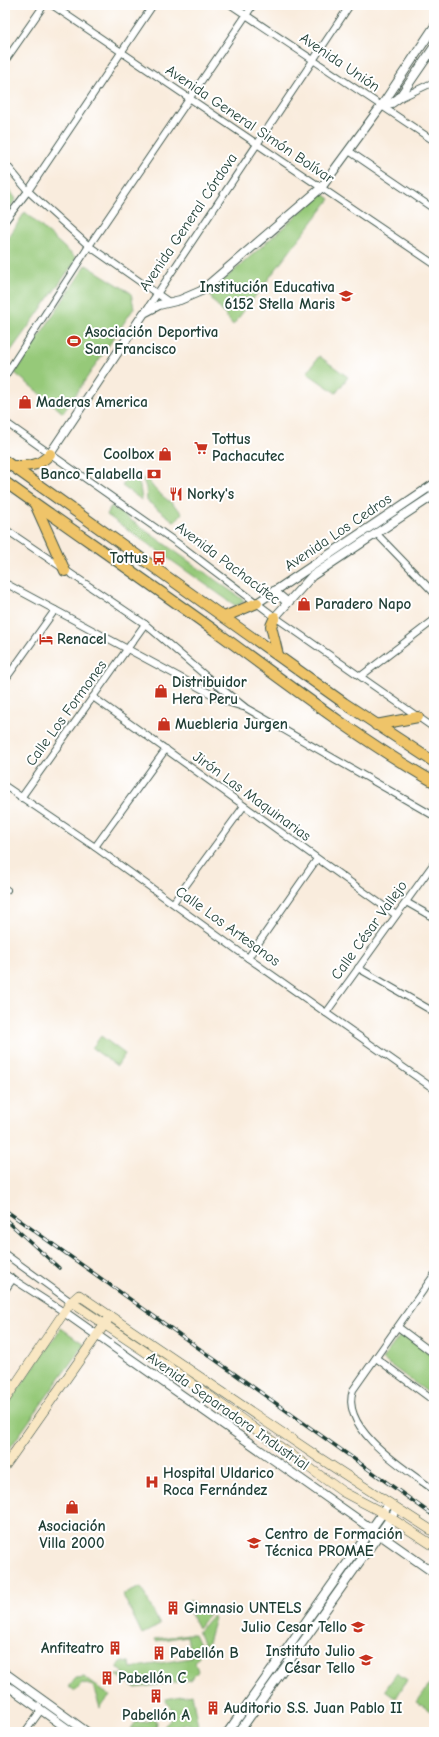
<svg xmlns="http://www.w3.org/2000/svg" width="439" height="1737" font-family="'Comic Neue',sans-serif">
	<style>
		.green { fill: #96c979; stroke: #5a8356 }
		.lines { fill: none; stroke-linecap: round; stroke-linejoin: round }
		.minor-casing { stroke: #40574d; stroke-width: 8 }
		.tertiary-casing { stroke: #40574d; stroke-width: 10 }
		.secondary-casing { stroke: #40574d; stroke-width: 10 }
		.primary-casing { stroke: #40574d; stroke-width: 12 }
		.minor { stroke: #fff; stroke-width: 6 }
		.tertiary { stroke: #fff; stroke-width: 8 }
		.secondary { stroke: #f9e7c3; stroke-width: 9 }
		.primary { stroke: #efc469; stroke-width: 10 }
		.rail-casing { stroke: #1f3d34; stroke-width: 3.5 }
		.rail { stroke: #fff; stroke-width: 2; stroke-dasharray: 6; stroke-linecap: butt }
		.labels { text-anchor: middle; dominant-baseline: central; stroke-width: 4; stroke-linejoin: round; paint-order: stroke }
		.street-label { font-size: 15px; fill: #1f3d34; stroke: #fff }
		.poi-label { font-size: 15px; font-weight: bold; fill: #1f3d34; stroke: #fff; text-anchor: start }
	</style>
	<rect width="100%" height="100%" fill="#fff"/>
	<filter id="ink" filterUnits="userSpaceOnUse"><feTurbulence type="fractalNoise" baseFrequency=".025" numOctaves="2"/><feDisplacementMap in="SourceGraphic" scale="8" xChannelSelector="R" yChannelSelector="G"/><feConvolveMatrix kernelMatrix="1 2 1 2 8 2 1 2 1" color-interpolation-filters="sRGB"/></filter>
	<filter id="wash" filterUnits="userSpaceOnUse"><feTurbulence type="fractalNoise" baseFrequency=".012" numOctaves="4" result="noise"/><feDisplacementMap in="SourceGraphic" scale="16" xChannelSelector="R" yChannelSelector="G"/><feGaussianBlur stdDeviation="0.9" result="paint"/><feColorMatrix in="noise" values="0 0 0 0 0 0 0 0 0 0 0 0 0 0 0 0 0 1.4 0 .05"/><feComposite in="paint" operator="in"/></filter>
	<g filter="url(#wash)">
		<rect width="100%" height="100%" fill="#f9ecdd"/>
		<g class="green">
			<polygon points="5,184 16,199 5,215"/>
			<polygon points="322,193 330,199 233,325 208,294"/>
			<polygon points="25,212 77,259 5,359 5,243"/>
			<polygon points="86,265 131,293 134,308 63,413 15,373"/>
			<polygon points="319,356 348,377 336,393 307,373"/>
			<polygon points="132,471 140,486 142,500 122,486"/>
			<path d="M144 478H147C155 494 171 500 182 513L175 522 147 501 146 488 143 480Z"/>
			<polygon points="111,506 245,601 236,606 107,515"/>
			<polygon points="101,1036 125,1054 117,1066 92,1048"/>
			<polygon points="61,1328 84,1344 5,1455 5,1408"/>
			<polygon points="402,1333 434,1357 434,1397 382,1359"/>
			<polygon points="141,1587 160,1625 142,1634 123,1595"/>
			<polygon points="189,1600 209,1614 198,1628 190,1613 193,1608"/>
			<polygon points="212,1616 215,1618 208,1642 204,1645 198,1632"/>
			<polygon points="188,1634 194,1634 202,1651 195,1662 198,1671 191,1680 136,1688 115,1674 123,1675 124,1673 118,1668 119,1663 123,1661 130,1662 131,1668 191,1658 187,1636 156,1641 155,1639"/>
			<polygon points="397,1673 407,1680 396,1698 385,1690"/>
			<polygon points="84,1677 110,1696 100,1708 93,1686 82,1683 75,1691 69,1686 75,1678"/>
			<polygon points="429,1685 434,1688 434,1704 430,1711 417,1702"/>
			<path d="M192 1694 199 1731 197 1732 190 1723 165 1728V1725C174 1719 174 1708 165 1702L166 1699Z"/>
			<polygon points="150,1716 153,1716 157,1722 156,1729 131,1729 137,1720 138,1723 150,1721"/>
		</g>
	</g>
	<g filter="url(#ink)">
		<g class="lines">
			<g class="minor-casing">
				<g id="minor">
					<polyline points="52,5 434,264"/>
					<polyline points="231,5 434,141"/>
					<polyline points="5,61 44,5"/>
					<polyline points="400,98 434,82"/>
					<polyline points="349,151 434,209"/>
					<polyline points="5,163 28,191 89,246 169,302"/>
					<polyline points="5,221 28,191 153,5"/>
					<polyline points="145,312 350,5"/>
					<polyline points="5,376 89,246 253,5"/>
					<polyline points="5,422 180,545 275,617 434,728"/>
					<polyline points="5,529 145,624 207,677 246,708 434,816"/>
					<polyline points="377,534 434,593"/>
					<polyline points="5,583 224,701 243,707"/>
					<polyline points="361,676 434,620"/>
					<polyline points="5,680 55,610"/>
					<polyline points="93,697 396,915"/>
					<polyline points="5,786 95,847 248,958 434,1089"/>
					<polyline points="21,798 145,624"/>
					<polyline points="95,847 166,749"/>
					<polyline points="5,889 7,890"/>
					<polyline points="406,902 434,918"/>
					<polyline points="173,903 244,806"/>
					<polyline points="248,958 317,859"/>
					<polyline points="358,968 434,1012"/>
					<polyline points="326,1013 434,863"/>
					<polyline points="5,1254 71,1302"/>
					<polyline points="5,1274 64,1312"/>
					<path d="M434 1275 353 1390C339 1430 408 1471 434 1490"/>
					<polyline points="5,1290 13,1279"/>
					<polyline points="398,1327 434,1354"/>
					<polyline points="376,1358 434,1401"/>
					<polyline points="25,1732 41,1710"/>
				</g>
			</g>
			<g class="tertiary-casing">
				<g id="tertiary">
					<polyline points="382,105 392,103 399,98 434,47"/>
					<polyline points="50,454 144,313 159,305 180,300 201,291 321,188 382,105 434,27"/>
					<polyline points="274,591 287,602"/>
					<polyline points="257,603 434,484"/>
					<polyline points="275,617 312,576 434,495"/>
					<polyline points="64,1312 434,1573"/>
					<polyline points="5,1673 87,1732"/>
					<polyline points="5,1684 72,1732"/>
					<polyline points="228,1732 389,1504"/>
					<polyline points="239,1732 397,1509"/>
				</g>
			</g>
			<g class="secondary-casing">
				<g id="secondary">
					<polyline points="71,1302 183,1377 343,1492 383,1513 434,1546"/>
					<polyline points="5,1400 71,1302 79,1295 318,1457 434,1532"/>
					<polyline points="5,1466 107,1321"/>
				</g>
			</g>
			<g class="primary-casing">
				<g id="primary">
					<polyline points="5,461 344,703 434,762"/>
					<path d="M13 466C30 466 38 467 50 454"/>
					<path d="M5 482C78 534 152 585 225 638 293 688 361 740 434 782"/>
					<polyline points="35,504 65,571"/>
					<polyline points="224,617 257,603"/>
					<polyline points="275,617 271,626 278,655"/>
					<polyline points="376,725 418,717"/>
				</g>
			</g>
			<use href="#minor" class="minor"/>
			<use href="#tertiary" class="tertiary"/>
			<use href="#secondary" class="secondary"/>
			<use href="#primary" class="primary"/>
			<g class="rail-casing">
				<g id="rail">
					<polyline points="5,1210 434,1516"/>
					<polyline points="5,1219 59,1268"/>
				</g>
			</g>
			<use href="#rail" class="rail"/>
		</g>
	</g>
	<defs>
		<g id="school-bare" transform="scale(1.08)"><path d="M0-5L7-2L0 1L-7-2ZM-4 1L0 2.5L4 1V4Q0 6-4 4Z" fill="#c8321e" stroke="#fff" stroke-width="2.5" paint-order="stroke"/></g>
		<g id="stadium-bare" transform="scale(1.08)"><path d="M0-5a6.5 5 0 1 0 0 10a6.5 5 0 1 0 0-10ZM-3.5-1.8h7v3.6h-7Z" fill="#c8321e" stroke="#fff" stroke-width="2.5" paint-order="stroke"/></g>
		<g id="shop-bare" transform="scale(1.08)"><path d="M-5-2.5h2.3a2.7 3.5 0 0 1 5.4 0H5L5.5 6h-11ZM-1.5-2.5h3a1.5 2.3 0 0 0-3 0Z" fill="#c8321e" stroke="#fff" stroke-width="2.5" paint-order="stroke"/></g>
		<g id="supermarket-bare" transform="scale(1.08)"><path d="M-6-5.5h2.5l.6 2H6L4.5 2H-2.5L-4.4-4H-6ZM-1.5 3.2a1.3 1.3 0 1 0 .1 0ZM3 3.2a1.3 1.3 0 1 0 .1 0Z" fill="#c8321e" stroke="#fff" stroke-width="2.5" paint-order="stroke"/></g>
		<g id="bank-bare" transform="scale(1.08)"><path d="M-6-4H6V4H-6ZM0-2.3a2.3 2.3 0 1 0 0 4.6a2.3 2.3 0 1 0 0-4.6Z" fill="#c8321e" stroke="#fff" stroke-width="2.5" paint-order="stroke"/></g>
		<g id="restaurant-bare" transform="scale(1.08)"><path d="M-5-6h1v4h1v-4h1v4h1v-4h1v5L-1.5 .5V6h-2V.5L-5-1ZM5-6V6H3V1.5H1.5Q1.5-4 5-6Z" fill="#c8321e" stroke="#fff" stroke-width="2.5" paint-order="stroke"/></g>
		<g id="bus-bare" transform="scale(1.08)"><path d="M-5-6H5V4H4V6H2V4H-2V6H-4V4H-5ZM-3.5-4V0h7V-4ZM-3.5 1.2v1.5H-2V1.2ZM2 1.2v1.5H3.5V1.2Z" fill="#c8321e" stroke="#fff" stroke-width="2.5" paint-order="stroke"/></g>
		<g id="hotel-bare" transform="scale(1.08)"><path d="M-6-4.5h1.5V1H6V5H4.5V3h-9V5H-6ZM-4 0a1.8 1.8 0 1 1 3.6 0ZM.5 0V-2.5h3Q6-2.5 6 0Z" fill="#c8321e" stroke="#fff" stroke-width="2.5" paint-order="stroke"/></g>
		<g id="hospital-bare" transform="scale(1.08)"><path d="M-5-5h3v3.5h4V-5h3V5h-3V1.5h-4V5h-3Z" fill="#c8321e" stroke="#fff" stroke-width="2.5" paint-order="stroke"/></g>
		<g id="university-bare" transform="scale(1.08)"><path d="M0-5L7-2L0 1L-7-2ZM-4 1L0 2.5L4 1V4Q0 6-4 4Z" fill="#c8321e" stroke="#fff" stroke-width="2.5" paint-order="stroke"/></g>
		<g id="building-bare" transform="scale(1.08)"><path d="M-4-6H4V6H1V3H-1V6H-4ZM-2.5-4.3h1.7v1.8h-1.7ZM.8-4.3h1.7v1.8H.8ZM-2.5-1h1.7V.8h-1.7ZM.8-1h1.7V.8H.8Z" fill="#c8321e" stroke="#fff" stroke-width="2.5" paint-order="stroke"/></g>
	</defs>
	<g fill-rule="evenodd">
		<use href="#school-bare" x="346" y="296"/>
		<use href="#stadium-bare" x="74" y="341"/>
		<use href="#shop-bare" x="25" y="402"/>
		<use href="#supermarket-bare" x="201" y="448"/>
		<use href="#shop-bare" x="165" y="454"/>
		<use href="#bank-bare" x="154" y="474"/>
		<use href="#restaurant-bare" x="176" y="494"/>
		<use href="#bus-bare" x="159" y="558"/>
		<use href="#shop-bare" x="304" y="604"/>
		<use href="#hotel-bare" x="46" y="639"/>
		<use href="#shop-bare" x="161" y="691"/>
		<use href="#shop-bare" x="164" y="724"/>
		<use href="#hospital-bare" x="152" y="1482"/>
		<use href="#shop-bare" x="72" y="1507"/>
		<use href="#university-bare" x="254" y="1543"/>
		<use href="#building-bare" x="173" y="1608"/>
		<use href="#school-bare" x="358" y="1627"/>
		<use href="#building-bare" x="115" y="1648"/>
		<use href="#building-bare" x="159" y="1653"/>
		<use href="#university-bare" x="366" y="1660"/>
		<use href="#building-bare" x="107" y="1678"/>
		<use href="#building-bare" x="156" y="1696"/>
		<use href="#building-bare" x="213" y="1708"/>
	</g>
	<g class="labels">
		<g class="street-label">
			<text transform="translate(340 62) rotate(34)">Avenida Unión</text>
			<text transform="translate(250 124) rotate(34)">Avenida General Simón Bolívar</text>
			<text transform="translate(188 222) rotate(-56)">Avenida General Córdova</text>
			<text transform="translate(338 532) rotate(-34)">Avenida Los Cedros</text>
			<text transform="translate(228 563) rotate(37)">Avenida Pachacútec</text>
			<text transform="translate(66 713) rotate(-54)">Calle Los Formones</text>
			<text transform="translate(252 796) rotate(36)">Jirón Las Maquinarias</text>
			<text transform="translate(228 926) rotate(36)">Calle Los Artesanos</text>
			<text transform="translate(369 930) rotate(-54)">Calle César Vallejo</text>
			<text transform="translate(228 1411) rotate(35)">Avenida Separadora Industrial</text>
		</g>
		<g class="poi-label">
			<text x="335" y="287" text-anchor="end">Institución Educativa<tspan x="335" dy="17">6152 Stella Maris</tspan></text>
			<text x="85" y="332">Asociación Deportiva<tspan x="85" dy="17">San Francisco</tspan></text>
			<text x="36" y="402">Maderas America</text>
			<text x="212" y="439">Tottus<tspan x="212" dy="17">Pachacutec</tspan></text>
			<text x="154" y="454" text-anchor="end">Coolbox</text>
			<text x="143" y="474" text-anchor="end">Banco Falabella</text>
			<text x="187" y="494">Norky's</text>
			<text x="148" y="558" text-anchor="end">Tottus</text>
			<text x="315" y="604">Paradero Napo</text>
			<text x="57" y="639">Renacel</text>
			<text x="172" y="682">Distribuidor<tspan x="172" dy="17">Hera Peru</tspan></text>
			<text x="175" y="724">Muebleria Jurgen</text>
			<text x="163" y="1473">Hospital Uldarico<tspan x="163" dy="17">Roca Fernández</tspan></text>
			<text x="72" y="1526" text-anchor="middle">Asociación<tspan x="72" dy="17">Villa 2000</tspan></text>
			<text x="265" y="1534">Centro de Formación<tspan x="265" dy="17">Técnica PROMAE</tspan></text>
			<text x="184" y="1608">Gimnasio UNTELS</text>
			<text x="347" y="1627" text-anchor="end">Julio Cesar Tello</text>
			<text x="104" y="1648" text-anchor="end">Anfiteatro</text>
			<text x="355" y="1651" text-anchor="end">Instituto Julio<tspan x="355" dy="17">César Tello</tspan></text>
			<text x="170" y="1653">Pabellón B</text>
			<text x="118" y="1678">Pabellón C</text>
			<text x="224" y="1708">Auditorio S.S. Juan Pablo II</text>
			<text x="156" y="1715" text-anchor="middle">Pabellón A</text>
		</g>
	</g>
	<rect width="439" height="1737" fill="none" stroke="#fff" stroke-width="20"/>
</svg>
